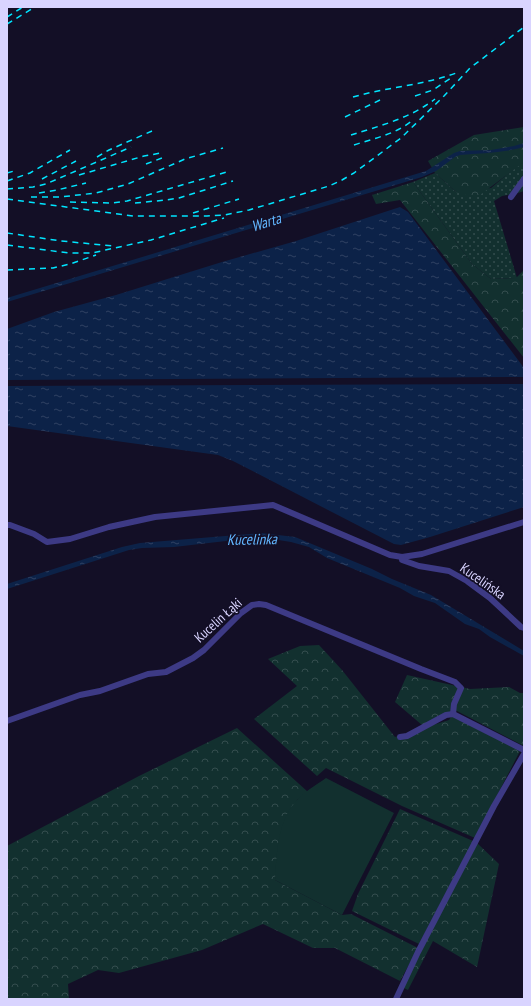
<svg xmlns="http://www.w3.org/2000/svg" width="531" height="1006" font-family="'PT Sans Narrow',sans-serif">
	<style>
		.grass { fill: url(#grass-dots) }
		.forest { fill: url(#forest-crowns) }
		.green { fill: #12302f }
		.water { fill: url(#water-ripples) }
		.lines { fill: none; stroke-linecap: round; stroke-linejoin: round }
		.minor { stroke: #3d3a85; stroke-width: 6 }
		.rail { stroke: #00e5ff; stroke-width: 1.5; stroke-dasharray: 6 5; stroke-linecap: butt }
		.labels { text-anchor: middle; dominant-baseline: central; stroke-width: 3.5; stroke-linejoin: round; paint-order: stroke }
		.street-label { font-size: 14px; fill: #d9d4ff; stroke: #130f26 }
		.water-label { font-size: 15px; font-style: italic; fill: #62b6ff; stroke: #130f26 }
	</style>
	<defs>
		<pattern id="grass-dots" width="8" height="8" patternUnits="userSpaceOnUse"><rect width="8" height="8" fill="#12302f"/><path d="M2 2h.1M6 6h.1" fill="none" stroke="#344d4e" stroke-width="1.8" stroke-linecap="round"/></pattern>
		<pattern id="forest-crowns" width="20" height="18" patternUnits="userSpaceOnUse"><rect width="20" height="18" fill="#12302f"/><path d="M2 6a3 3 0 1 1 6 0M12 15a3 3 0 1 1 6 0" fill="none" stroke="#344d4e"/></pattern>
		<pattern id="water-ripples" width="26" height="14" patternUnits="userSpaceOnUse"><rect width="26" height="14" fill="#0c2248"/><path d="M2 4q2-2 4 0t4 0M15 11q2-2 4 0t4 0" fill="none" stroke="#2f4163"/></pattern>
	</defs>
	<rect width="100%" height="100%" fill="#130f26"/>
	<polygon class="grass" points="524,162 524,191 518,193 502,196 494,201 517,278 491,279 472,264 413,182 435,173 456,192 491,188 516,167"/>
	<g class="forest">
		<polygon points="524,127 524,162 476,198 456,192 435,173 428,161 474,135"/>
		<polygon points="413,182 472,264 491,279 516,278 524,270 524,358 400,200 376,204 372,195"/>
		<polygon points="319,645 342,670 395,737 449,720 453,714 521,749 475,838 402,806 326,768 317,776 254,719 297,686 268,659 300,646"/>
		<polygon points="407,675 470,689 509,687 520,693 524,693 524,746 457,711 422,725 395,702"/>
		<polygon points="237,728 308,792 297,800 275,880 342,915 351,914 418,948 400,981 335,948 313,948 263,924 202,950 119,973 98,970 68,984 69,999 7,999 7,846 139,776"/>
		<polygon points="400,809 473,841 419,944 352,911 358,894"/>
		<polygon points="477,843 499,864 477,967 433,941 408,990 402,987"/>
	</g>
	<path class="green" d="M326 778 394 813 342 915 275 880C277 852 277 823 296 801 304 792 316 785 326 778Z"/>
	<g class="water">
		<path d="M524 143V147C503 153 482 153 460 155L455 157 436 171 422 177 7 302V298L426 171 454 153 460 151 491 150 514 146Z"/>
		<polygon points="400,207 408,212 524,368 524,377 7,380 7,329 54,312 116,295 222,262 296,241"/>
		<polygon points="524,384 524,507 430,537 401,545 394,544 233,461 218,455 7,426 7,386"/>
		<polygon points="261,533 295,537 372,569 392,579 431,595 524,651 524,656 490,637 479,629 465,624 435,603 414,596 400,588 327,558 309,547 291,542 260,537 174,547 142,548 129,550 7,589 7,584 122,547 140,543"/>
	</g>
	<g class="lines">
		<g class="minor">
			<polyline points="511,197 524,179"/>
			<polyline points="7,525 10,525 34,534 47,542 70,539 109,527 155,517 273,505 390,555 402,557 422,554 524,522"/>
			<polyline points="402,557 402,560 419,566 449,571 467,581 490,598 521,627 524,628"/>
			<polyline points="7,721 80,695 100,691 148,674 166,672 193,658 204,650 241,613 252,605 259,604 266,605 421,669 455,682 461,688 454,704 453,714"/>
			<polyline points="400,737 407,736 446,715 453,714 524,750"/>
			<polyline points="396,999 418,952 494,806 524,754"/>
		</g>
		<g class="rail">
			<polyline points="7,17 23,7"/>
			<polyline points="7,24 35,7"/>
			<polyline points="415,96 433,90 451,78"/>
			<path d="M353 97C388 87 425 85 459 72"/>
			<polyline points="345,117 380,100"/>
			<path d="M351 135C379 126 411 118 435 99"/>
			<path d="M354 145C375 138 397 134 414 119"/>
			<polyline points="97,157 109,150 152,131"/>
			<polyline points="146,164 162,158"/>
			<polyline points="7,173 14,171"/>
			<polyline points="79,175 144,156 161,153"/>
			<polyline points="42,179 76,161"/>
			<polyline points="7,181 30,173 70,150"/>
			<polyline points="7,189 33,187 46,184 131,147"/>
			<polyline points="39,193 57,190 86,183"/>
			<polyline points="31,197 60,197 96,193 128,184 185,159 223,148"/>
			<polyline points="7,199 133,216 207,216 225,215 249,210 329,186 342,180 354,173 401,138 444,96 470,68 524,27"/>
			<polyline points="70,202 112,203 127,201 230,171"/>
			<polyline points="135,203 166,200 179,198 233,181"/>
			<polyline points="193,213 239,199"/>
			<polyline points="7,233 61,241 114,246"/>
			<polyline points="7,245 69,253 92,253 151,240 224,218"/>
			<polyline points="7,270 53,268 70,264 96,255"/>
		</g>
	</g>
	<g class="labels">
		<g class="street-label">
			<text transform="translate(483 581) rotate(35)">Kucelińska</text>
			<text transform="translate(218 620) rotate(-42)">Kucelin Łąki</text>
		</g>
		<g class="water-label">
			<text transform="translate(266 222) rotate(-17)">Warta</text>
			<text transform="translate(252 539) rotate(-1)">Kucelinka</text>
		</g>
	</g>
	<rect width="531" height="1006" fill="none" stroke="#d9d4ff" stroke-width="16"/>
</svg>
